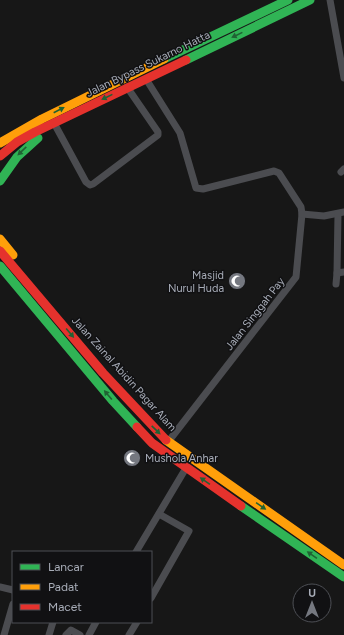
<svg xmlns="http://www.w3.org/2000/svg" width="344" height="635" font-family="Figtree,sans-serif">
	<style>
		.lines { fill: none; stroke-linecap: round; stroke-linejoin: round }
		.street { stroke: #4b4c50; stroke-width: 7 }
		.fast { stroke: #30b455; stroke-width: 9 }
		.slow { stroke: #ff9f0a; stroke-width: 9 }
		.jam { stroke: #e5322d; stroke-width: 9 }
		.oneway { fill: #206234 }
		.labels { text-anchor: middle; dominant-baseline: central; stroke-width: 3; stroke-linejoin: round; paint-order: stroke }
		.street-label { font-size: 11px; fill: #a8adb8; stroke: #111113 }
		.poi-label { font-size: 11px; fill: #a8adb8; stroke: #111113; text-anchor: end }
	</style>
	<rect width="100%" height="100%" fill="#171717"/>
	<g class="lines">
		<g class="street">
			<polyline points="330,0 344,78"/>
			<polyline points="146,79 180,133 196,188 203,189 274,171 279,173 301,207 302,214 296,277 168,442"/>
			<polyline points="54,123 86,182 90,185 93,184 158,135 158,132 127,87"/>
			<polyline points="341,172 344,169"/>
			<polyline points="302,214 324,216 344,212"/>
			<polyline points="338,214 337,273 344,272"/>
			<polyline points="336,284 337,273"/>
			<polyline points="136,552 186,468"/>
			<polyline points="0,587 13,590"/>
			<polyline points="151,598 189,531 159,514"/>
			<polyline points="4,635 13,604"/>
			<polyline points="49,635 53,622"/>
			<polyline points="66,635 71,630 80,635"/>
			<polyline points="89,635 96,622"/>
			<polyline points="129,635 137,622"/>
		</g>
		<g class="fast">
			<polyline points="164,59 288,0"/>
			<polyline points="186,60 310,0"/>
			<polyline points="0,181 17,157 38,138"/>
			<polyline points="0,266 113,401 137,427"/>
			<polyline points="241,506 344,577"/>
		</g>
		<g class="slow">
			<polyline points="0,143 42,119 164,59"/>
			<polyline points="0,239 13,255"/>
			<polyline points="166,440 344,565"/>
		</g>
		<g class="jam">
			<polyline points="0,156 17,142 35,132 186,60"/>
			<polyline points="0,251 103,373 166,440"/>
			<polyline points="137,427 152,443 241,506"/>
		</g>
	</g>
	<defs><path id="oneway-solid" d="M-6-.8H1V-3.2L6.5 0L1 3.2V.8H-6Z"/></defs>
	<g class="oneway">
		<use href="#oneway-solid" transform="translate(237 35) rotate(154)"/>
		<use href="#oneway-solid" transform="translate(107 97) rotate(154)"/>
		<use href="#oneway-solid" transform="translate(59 110) rotate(-27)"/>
		<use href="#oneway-solid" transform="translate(22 151) rotate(136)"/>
		<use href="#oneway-solid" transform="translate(70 333) rotate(50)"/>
		<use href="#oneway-solid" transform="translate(108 395) rotate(-130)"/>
		<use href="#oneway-solid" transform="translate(156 430) rotate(44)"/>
		<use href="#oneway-solid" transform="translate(205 481) rotate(-145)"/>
		<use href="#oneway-solid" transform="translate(261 506) rotate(35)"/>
		<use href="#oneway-solid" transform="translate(312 555) rotate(-145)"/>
	</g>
	<defs>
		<g id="mosque-disc" transform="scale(0.9)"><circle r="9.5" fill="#757880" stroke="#111113"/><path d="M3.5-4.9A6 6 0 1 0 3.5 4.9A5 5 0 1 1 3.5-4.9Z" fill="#fff"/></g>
	</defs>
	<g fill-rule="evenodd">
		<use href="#mosque-disc" x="237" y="281"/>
		<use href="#mosque-disc" x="132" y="458"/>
	</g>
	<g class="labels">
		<g class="street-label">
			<text transform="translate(148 64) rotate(-26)">Jalan Bypass Sukarno Hatta</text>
			<text transform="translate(255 314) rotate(-52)">Jalan Singgah Pay</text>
			<text transform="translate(124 374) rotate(48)">Jalan Zainal Abidin Pagar Alam</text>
		</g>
		<g class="poi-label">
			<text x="224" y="275">Masjid<tspan x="224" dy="13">Nurul Huda</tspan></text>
			<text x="145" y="458" text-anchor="start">Mushola Anhar</text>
		</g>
	</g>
	<rect x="12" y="551" width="140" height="72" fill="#111113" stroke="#4d4f55"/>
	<rect x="20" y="564" width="20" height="6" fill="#30b455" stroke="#4d4f55"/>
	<text x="48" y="571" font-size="12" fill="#a8adb8">Lancar</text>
	<rect x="20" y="584" width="20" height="6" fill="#ff9f0a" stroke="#4d4f55"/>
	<text x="48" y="591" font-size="12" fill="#a8adb8">Padat</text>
	<rect x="20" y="604" width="20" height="6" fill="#e5322d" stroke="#4d4f55"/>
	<text x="48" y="611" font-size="12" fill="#a8adb8">Macet</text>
	<g transform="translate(312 603)"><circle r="19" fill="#111113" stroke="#4d4f55"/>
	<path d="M0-3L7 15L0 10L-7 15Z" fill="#757880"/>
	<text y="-6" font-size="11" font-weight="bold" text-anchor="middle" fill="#a8adb8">U</text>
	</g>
</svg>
